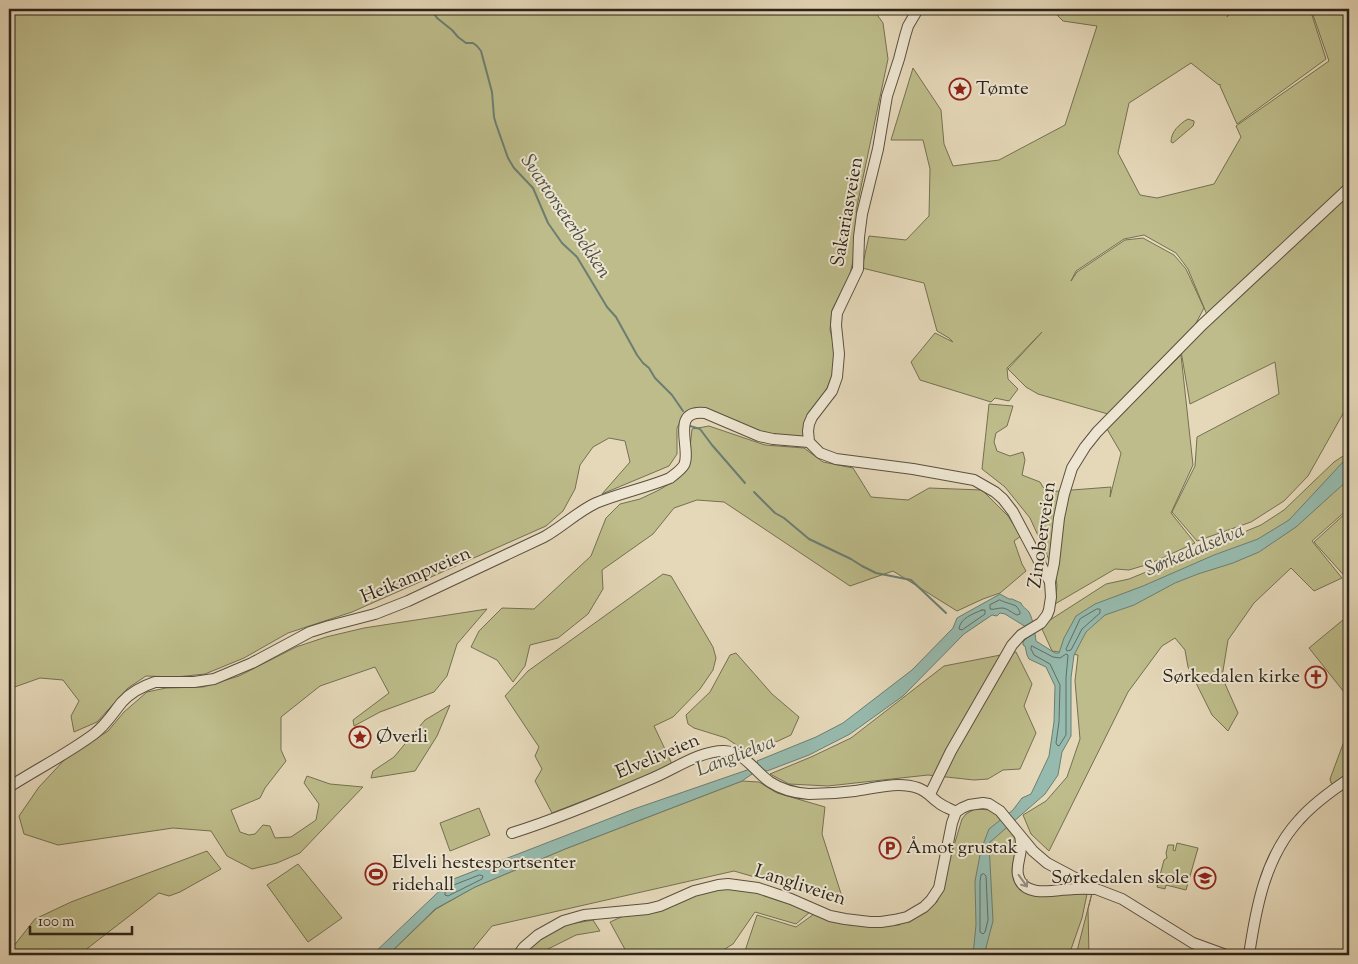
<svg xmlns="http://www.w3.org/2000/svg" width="1358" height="964" font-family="'Sorts Mill Goudy',serif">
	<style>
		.green { fill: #bdbc8a; stroke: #747052 }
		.water { fill: #96baae; stroke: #6b7e72 }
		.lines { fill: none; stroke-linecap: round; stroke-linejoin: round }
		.shore { stroke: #606e64; stroke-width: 1 }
		.stream { stroke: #6b7e72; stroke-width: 2 }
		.minor-casing { stroke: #5a5041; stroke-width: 12 }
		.minor { stroke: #eee6d2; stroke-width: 10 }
		.oneway { stroke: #968e7f }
		.labels { text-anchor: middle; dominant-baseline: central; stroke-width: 4; stroke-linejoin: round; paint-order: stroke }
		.poi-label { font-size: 19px; fill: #2b2319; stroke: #eee6d2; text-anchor: start }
		.street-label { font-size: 19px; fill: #2b2319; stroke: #eee6d2 }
		.water-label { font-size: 20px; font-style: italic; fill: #4b5046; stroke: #eee6d2 }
	</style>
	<rect width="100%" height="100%" fill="#e5d8b9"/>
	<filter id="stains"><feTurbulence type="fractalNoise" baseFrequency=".004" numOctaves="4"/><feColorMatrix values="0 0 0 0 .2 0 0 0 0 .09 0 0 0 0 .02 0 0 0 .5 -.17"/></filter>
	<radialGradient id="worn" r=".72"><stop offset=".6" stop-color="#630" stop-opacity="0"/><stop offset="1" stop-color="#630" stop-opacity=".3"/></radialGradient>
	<g class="green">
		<polygon points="9,9 873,9 883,23 888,59 857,206 855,252 850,274 832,310 830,330 835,349 835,368 827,388 805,427 803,438 757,432 696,409 685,412 677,428 677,454 669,466 602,494 630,462 625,441 609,438 593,447 580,465 575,489 563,511 546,526 352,612 288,633 244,658 205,674 176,677 146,676 128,688 97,722 74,732 71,716 79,701 63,680 40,678 9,689"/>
		<polygon points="1051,9 1231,9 1227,17 1232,9 1310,9 1326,59 1237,124 1220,86 1220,84 1219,85 1191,63 1129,103 1118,153 1140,195 1157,198 1214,184 1241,137 1236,126 1329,61 1311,9 1349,9 1349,403 1308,476 1284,501 1251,522 1197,541 1172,512 1195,466 1197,437 1279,394 1275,362 1190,404 1181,351 1210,322 1188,269 1176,253 1144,235 1124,239 1076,271 1071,281 1077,272 1125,240 1143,238 1174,255 1186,269 1204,308 1195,325 1108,414 1038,394 1026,387 1008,369 1042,332 1007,368 1008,379 1018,389 1009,401 995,398 991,402 920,380 911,362 935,333 953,342 949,338 937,331 924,283 862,268 869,236 906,240 929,216 930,169 923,140 891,140 913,68 941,110 944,144 953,166 999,160 1065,125 1097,26 1063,21"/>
		<path d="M1188 119 1194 121V123L1193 126 1173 143 1171 142C1171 132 1179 124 1188 119Z"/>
		<polygon points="1181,355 1193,465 1171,513 1195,543 1149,564 1129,570 1115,569 1055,604 1057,585 1055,573 1030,518 1005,487 982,469 989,404 1013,406 1007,426 996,433 994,442 997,451 1010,456 1023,452 1025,460 1022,475 1040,482 1046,492 1111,487 1110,497 1121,453 1107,429"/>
		<polygon points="709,426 765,445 804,448 823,462 853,468 871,497 908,500 929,488 982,490 1008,516 1021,536 1014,541 1022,564 1026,571 1000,593 983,599 957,611 893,571 850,586 724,502 697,500 674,508 653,534 602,570 603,589 588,614 558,638 530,645 525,666 513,682 497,660 471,647 479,631 502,608 534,609 591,556 606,518 620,504 640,499 659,490 679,478 688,466 692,429"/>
		<polygon points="1349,452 1349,508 1312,541 1342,578 1314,591 1291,568 1254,603 1228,640 1222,677 1238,713 1228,731 1212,715 1188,667 1185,650 1175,638 1162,646 1128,692 1049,851 1031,834 1023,815 1046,801 1067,777 1080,739 1075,681 1078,655 1052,651 1042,629 1050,620 1106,584 1129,579 1261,525 1284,510 1334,462"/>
		<polygon points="1349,510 1349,581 1314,542"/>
		<polygon points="663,574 671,576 713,647 716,658 713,670 700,689 673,717 654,726 672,764 665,769 552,813 535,781 542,769 535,756 539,747 505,696 528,671"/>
		<polygon points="487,609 457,644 447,676 434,692 380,712 354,726 353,720 389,693 375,667 320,686 281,717 281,750 286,761 265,788 260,798 231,810 240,832 249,835 255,834 263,825 270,826 275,838 291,837 316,820 319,804 304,783 307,776 330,784 363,787 300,853 277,863 252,869 227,856 211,831 173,828 58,845 24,834 19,816 39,787 67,757 108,731 124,712 147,692 166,688 203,687 239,676 296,647 326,637 364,628"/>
		<polygon points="1349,615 1349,696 1348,697 1309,648"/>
		<polygon points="1016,652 1032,684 1024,706 1036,733 1020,769 1003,770 988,779 974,780 928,775 828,786 789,784 770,774 811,757 851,738 944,666"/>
		<polygon points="736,653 772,694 799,717 791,735 750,754 726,738 694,728 688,724 686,715 710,692 730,655"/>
		<polygon points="450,705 437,736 415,771 371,778 373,771 394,757 425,720"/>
		<polygon points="1349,728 1349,774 1333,784 1331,783 1330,779"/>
		<polygon points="742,781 759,782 777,793 825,807 822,834 844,903 734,871 492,926 468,955 388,955 436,909 475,887 565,849"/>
		<polygon points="479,808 490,835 450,851 440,823"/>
		<path d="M975 809 992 810 1015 838C1020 856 1004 868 1018 887L1087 894 1082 918 1069 955H739L745 951 757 915 796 927 814 914 850 925H899L937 902 962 819 966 814Z"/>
		<polygon points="1177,843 1198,848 1186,890 1166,885 1165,889 1157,887 1164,860 1167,858 1166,853 1168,845 1174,845 1173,850 1175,851"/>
		<polygon points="207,851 221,869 180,892 169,896 159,893 84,951 65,955 9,955 9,952 35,919 71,902"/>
		<polygon points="298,864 342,918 308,942 267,885"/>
		<polygon points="737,888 762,893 810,912 796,924 755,912 733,944 715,955 628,955 610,922 626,915 715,889"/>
		<polygon points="1092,893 1088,909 1089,955 1076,955"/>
		<polygon points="593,920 600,931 576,935 540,953 538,955 522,955 545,933 564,925"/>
	</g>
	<path class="water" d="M1349 459V479L1296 527 1259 552 1233 563 1198 574 1175 583 1134 605 1105 615 1086 632 1074 655 1071 678V736L1062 752 1058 775 1045 794 989 843 993 921 984 955H973L976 925 975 881 981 850 989 829 1013 810 1022 798 1031 794 1049 756 1054 722 1055 686 1046 667 1029 659 1027 655 1025 646 1023 645V642L1029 636 1026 627 1005 614 1000 613 997 616 992 615 964 634 903 696 850 734 809 755 767 771 763 769 755 772 742 781 565 849 475 887 435 909 388 955H372L451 880 634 809 750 769 758 765 757 761 816 737 843 723 912 670 953 628 957 618 1000 594 1009 599H1012L1021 603C1023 608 1026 608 1029 612 1033 619 1035 633 1036 641L1055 653H1059L1064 638 1076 616 1095 604 1143 586 1214 555 1258 539 1289 520 1343 462Z"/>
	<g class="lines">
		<g class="shore">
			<path d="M1000 600C1003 602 1015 605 1016 606 1018 608 1019 610 1020 612V614L1017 615C1012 613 1007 608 1002 608 997 608 994 610 990 609V605Z"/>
			<polygon points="1097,609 1100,609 1100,613 1082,629 1071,650 1067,651 1066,649 1080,619"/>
			<path d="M982 610H985V614L962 630 959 629C960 618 973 614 982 610Z"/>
			<polygon points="1032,646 1053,657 1060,658 1066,654 1068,655 1066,678 1066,735 1059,746 1057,745 1056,743 1059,722 1060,685 1050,664 1034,655 1031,649"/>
			<polygon points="984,874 986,876 988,920 985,932 983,934 980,932 980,882 981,875"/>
			<polygon points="480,875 483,876 482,879 448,896 445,895 445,892 454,885"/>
		</g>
		<g class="stream">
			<polyline points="431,9 437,18 452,30 458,37 466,43 473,43 477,46 481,51 492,92 494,117 496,124 508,158 514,168 533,188 548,223 562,243 577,257 607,307 616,317 637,355 643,363 649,368 655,378 672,395 683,411"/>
			<polyline points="690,426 700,429 712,445 745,483"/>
			<polyline points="754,492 775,513 784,518 809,539 851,559 862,566 876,573 911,580 946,613"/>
		</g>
		<g class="minor-casing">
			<g id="minor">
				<polyline points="918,9 908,26 905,36 899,59 887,96 878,149 862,214 859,237 858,269 837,313 836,325 839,354 837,377 832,391 812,417 809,424 808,431 809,442 820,453 836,459 913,469 974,480 995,492 1003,499 1013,512 1050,582"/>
				<path d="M9 787C37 769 67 754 94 734 106 725 113 713 122 702 131 692 143 686 155 682H194L214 679 252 663 310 632 329 626 375 614 408 601 544 537C562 527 577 512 596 503 620 493 646 488 670 478 675 474 681 470 684 465 692 449 669 409 705 413L759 436 773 439 809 442"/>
				<polyline points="930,794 951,751 1012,645 1021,635 1041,623 1047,615 1049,610 1051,597 1050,582 1054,563 1059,518 1064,494 1072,468 1085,447 1097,432 1202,325 1349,188"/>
				<path d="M512 833C560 818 607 798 653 778 675 769 699 751 724 751 745 752 754 771 770 782 782 790 795 793 809 794 824 794 840 793 855 791 875 788 898 781 918 788 929 792 931 798 939 803 944 807 951 809 956 812"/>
				<path d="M1020 836C1021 839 1021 843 1021 847 1021 856 1016 865 1018 875 1022 895 1046 892 1061 890 1072 889 1082 888 1093 889"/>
				<polyline points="518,955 524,947 538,935 563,921 584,915 648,909 660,906 694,891 718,885 728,884 758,888 791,899 830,916 845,919 870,922 881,922 894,920 907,917 924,907 931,900 939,888 952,823 956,812 962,808 969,805 983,803 989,804 1000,811 1033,851 1047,863 1096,889 1122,899 1193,943 1226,955"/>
				<path d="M1249 955C1256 908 1265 857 1299 820 1313 804 1331 791 1349 779"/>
			</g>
		</g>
		<use href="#minor" class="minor"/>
	</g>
	<defs><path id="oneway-shaft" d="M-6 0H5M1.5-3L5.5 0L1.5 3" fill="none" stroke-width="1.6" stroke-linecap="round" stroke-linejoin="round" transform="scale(1.25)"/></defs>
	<use class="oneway" href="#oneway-shaft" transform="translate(1023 881) rotate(54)"/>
	<defs>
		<g id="sight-ring" transform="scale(1.125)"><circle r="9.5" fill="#eee6d2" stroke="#8f2418" stroke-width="1.5"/><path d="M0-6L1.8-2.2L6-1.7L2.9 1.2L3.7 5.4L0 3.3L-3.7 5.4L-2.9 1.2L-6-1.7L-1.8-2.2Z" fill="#8f2418"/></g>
		<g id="church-ring" transform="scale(1.125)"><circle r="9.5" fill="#eee6d2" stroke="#8f2418" stroke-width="1.5"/><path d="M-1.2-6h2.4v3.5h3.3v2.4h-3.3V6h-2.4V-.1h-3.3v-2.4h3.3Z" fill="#8f2418"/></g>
		<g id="parking-ring" transform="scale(1.125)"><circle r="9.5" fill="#eee6d2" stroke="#8f2418" stroke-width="1.5"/><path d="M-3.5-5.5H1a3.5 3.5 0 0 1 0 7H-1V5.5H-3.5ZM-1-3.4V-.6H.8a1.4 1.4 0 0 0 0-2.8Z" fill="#8f2418"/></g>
		<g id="stadium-ring" transform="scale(1.125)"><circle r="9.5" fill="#eee6d2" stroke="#8f2418" stroke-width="1.5"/><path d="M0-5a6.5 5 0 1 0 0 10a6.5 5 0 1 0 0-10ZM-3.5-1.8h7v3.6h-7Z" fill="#8f2418"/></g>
		<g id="school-ring" transform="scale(1.125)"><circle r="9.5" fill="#eee6d2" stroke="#8f2418" stroke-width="1.5"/><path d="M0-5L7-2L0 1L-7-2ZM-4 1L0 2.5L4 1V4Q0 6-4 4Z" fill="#8f2418"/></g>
	</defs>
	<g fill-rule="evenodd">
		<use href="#sight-ring" x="960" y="89"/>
		<use href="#church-ring" x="1316" y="677"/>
		<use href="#sight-ring" x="360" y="737"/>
		<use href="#parking-ring" x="890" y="848"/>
		<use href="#stadium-ring" x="376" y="874"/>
		<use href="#school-ring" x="1205" y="878"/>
	</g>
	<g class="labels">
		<g class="poi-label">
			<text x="976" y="89">Tømte</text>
			<text x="1300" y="677" text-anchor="end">Sørkedalen kirke</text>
			<text x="376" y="737">Øverli</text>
			<text x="906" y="848">Åmot grustak</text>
			<text x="392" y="863">Elveli hestesportsenter<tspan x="392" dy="22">ridehall</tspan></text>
			<text x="1189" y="878" text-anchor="end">Sørkedalen skole</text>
		</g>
		<g class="street-label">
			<text transform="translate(848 212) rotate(-80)">Sakariasveien</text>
			<text transform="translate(1043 535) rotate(-82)">Zinoberveien</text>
			<text transform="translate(416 576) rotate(-23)">Heikampveien</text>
			<text transform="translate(658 757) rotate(-23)">Elveliveien</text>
			<text transform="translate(800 886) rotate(18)">Langliveien</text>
		</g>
		<g class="water-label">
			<text transform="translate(565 217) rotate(56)">Svartorseterbekken</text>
			<text transform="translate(1195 551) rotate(-23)">Sørkedalselva</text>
			<text transform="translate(736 757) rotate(-21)">Langlielva</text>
		</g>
	</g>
	<rect width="1358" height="964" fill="none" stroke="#e5d8b9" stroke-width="30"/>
	<rect x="10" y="10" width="1338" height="944" fill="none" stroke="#2b2319" stroke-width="2.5"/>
	<rect x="15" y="15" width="1328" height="934" fill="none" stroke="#2b2319"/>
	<path d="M30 926v8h102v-8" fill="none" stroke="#2b2319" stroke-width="2.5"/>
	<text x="38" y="926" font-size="15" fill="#2b2319" stroke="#eee6d2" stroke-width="4" paint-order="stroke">100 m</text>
	<rect width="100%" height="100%" filter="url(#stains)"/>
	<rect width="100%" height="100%" fill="url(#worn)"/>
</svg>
